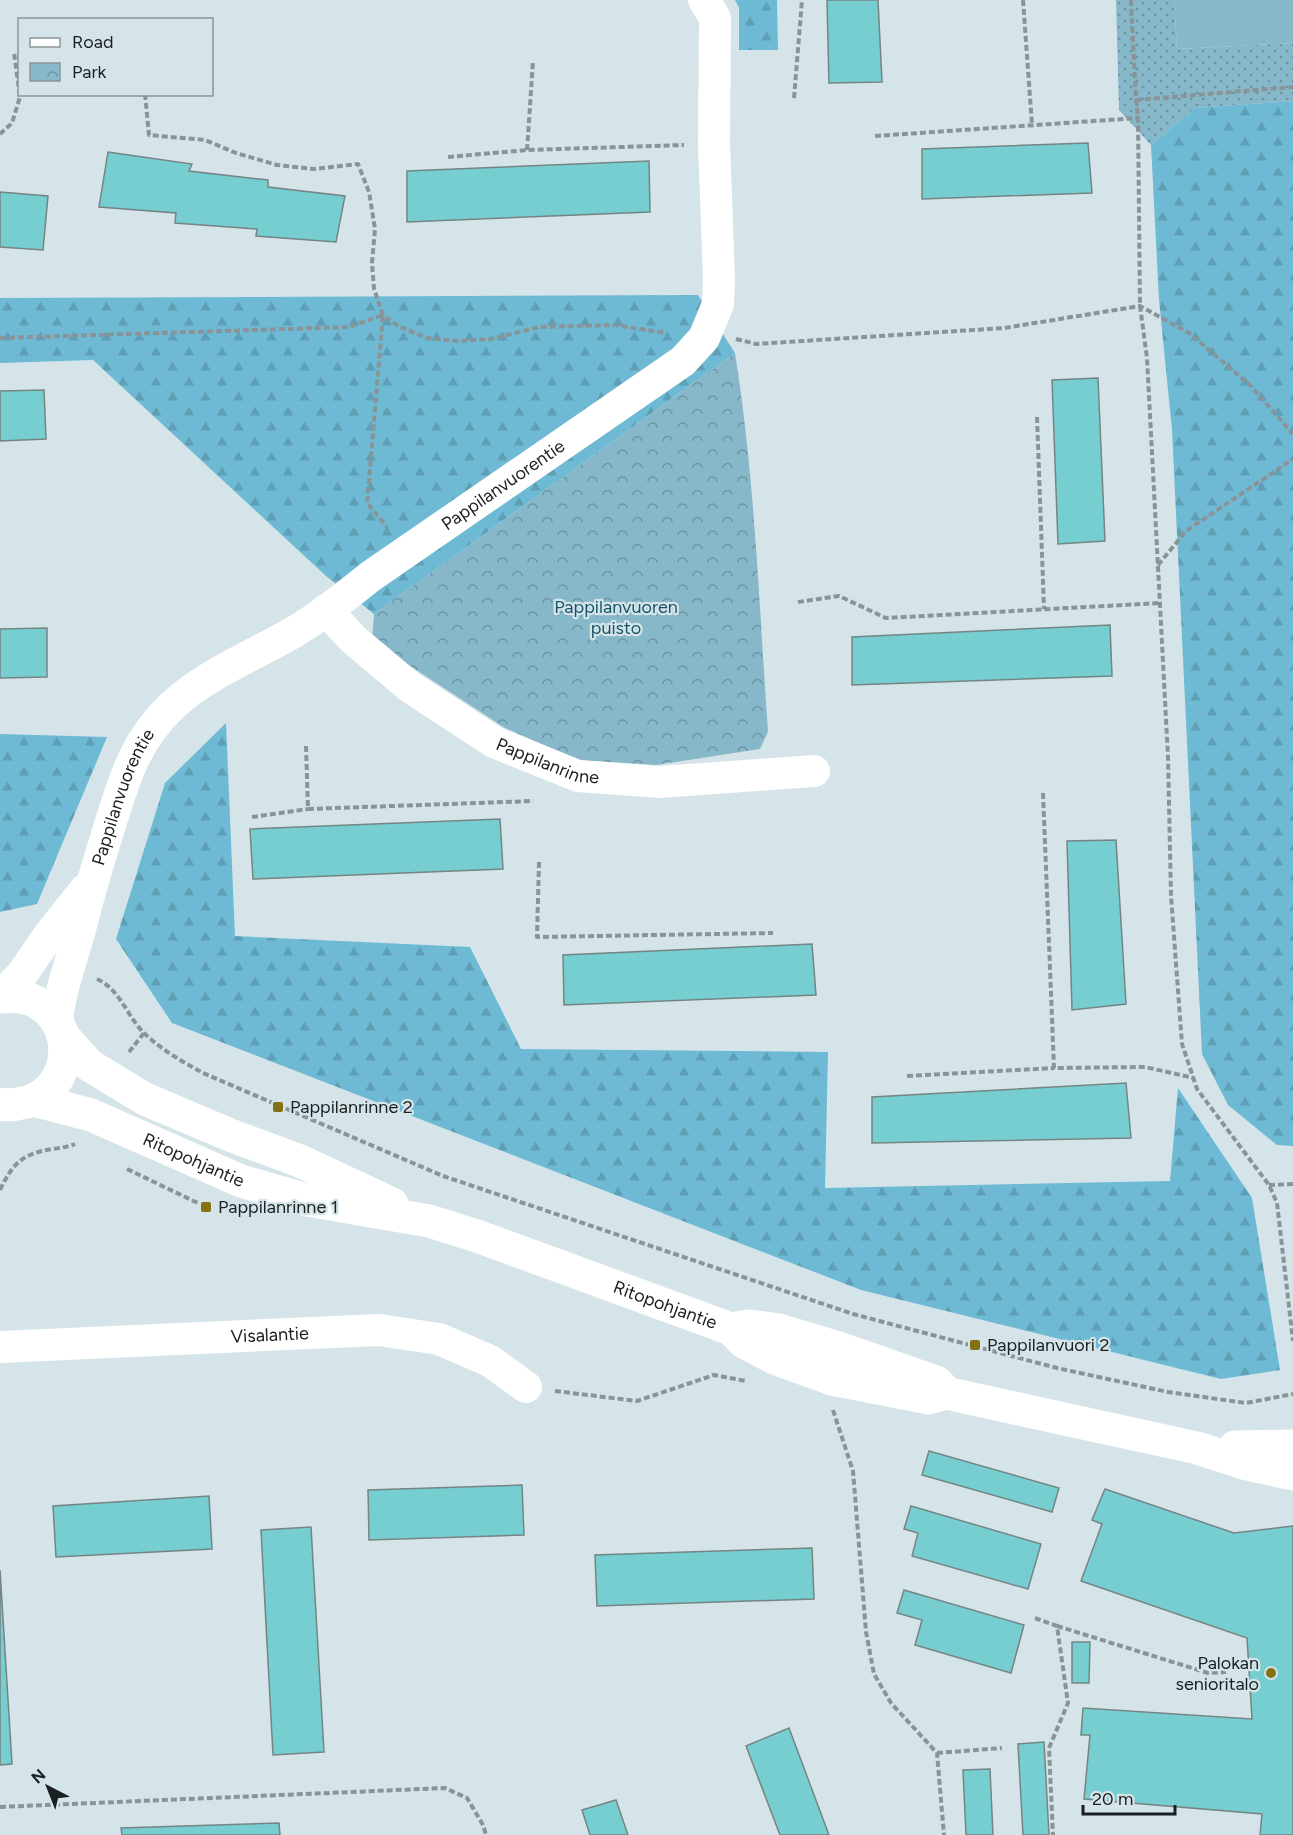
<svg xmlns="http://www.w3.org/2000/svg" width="1293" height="1835" font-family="Figtree,sans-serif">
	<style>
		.grass { fill: url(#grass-dots) }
		.forest { fill: url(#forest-firs) }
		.park { fill: url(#park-crowns) }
		.pitch { fill: #86b8c9 }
		.building { fill: #76ced0; stroke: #758484; stroke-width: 1.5 }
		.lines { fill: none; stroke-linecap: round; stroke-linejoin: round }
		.path { stroke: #899498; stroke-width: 4; stroke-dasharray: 6 3; stroke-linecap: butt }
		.street { stroke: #fff; stroke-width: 32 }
		.secondary { stroke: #fff; stroke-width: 33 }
		.poi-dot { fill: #847112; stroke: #d5e4e9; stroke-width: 2 }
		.labels { text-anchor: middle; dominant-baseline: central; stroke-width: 4.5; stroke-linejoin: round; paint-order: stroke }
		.street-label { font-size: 18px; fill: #1a1f21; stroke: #d5e4e9 }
		.park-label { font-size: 18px; fill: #165568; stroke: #d5e4e9 }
		.poi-label { font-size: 18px; fill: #1a1f21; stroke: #d5e4e9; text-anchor: start }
	</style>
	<defs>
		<pattern id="grass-dots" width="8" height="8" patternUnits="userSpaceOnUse" patternTransform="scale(1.5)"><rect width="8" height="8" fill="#86b8c9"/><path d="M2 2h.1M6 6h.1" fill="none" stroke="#6d95a3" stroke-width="1.8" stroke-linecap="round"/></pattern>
		<pattern id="forest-firs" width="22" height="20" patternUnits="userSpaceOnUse" patternTransform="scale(1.5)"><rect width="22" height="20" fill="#6ebad4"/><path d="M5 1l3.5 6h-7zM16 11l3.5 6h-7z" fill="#5f9fb6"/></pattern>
		<pattern id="park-crowns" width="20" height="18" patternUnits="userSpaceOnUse" patternTransform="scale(1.5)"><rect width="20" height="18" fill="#86b8c9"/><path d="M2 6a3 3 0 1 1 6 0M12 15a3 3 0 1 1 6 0" fill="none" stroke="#6d95a3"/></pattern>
	</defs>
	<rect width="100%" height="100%" fill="#d5e4e9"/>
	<polygon class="grass" points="1116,0 1174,0 1177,49 1293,43 1293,101 1195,108 1151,145 1119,110"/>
	<g class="forest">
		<polygon points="735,0 777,0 778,50 739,50 739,8"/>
		<polygon points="1293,101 1293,1146 1277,1145 1228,1105 1202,1054 1172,430 1159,300 1151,145 1195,108"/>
		<polygon points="698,295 735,353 374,614 326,576 93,360 0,363 0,298"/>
		<polygon points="226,723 235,936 470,947 521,1049 828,1052 825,1188 1170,1181 1178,1088 1252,1198 1280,1370 1221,1379 861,1290 172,1023 116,939 165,783"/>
		<polygon points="0,734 107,737 37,904 0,912"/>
	</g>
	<path class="park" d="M735 353C755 478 759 606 768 732L760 749 656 765 578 760 505 728 372 641 374 614Z"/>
	<polygon class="pitch" points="1174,0 1293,0 1293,43 1177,49"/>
	<g class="building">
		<polygon points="827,0 878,0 882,82 829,83"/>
		<polygon points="1088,143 1092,193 922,199 922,149"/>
		<polygon points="108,152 192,164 189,171 268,180 268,187 345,196 336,242 256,236 257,229 175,223 176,213 99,207"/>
		<polygon points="649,161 650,212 407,222 407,171"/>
		<polygon points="0,192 48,196 43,250 0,247"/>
		<polygon points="1098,378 1105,541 1058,544 1052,380"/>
		<polygon points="44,390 46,439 0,441 0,391"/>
		<polygon points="1110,625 1112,676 852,685 852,637"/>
		<polygon points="47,628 47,677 0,678 0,629"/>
		<polygon points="500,819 503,869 253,879 250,829"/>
		<polygon points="1116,840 1126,1004 1072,1010 1067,841"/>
		<polygon points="812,944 816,995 564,1005 563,955"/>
		<polygon points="1126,1083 1131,1138 872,1143 872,1097"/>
		<polygon points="929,1451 1059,1488 1052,1512 922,1475"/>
		<polygon points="522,1485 524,1535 369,1540 368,1490"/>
		<polygon points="1105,1489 1234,1533 1293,1526 1293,1835 1260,1835 1262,1814 1084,1799 1090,1735 1081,1735 1083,1708 1252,1719 1247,1638 1081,1581 1102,1524 1092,1520"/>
		<polygon points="209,1496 212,1549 56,1557 53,1506"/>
		<polygon points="911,1506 1041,1544 1028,1589 912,1556 918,1533 904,1529"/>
		<polygon points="311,1527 324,1752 273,1755 261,1530"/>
		<polygon points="812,1548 814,1599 597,1606 595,1555"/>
		<polygon points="0,1570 12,1764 0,1765"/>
		<polygon points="904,1590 1024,1625 1011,1673 915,1645 922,1620 897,1613"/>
		<polygon points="1072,1642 1090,1642 1089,1683 1072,1683"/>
		<polygon points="789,1728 829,1835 780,1835 746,1746"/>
		<polygon points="1044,1742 1049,1835 1023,1835 1018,1744"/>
		<polygon points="990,1769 993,1835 966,1835 963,1770"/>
		<polygon points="616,1800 628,1835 590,1835 582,1810"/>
		<polygon points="279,1823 280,1835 122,1835 121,1828"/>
	</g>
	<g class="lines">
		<g class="path">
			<polyline points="1023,0 1032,125"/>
			<polyline points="1131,0 1136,100 1138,118 1140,306 1147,358 1168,757 1171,896 1182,1044 1197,1089 1269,1185 1277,1203 1293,1341"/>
			<polyline points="145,94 149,135 205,140 236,153 277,165 314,169 358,164 369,192 375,229 372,263 374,289 383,315 398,326 427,338 457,341 491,339 539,327 615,325 666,333"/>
			<polyline points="794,98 802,0"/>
			<polyline points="1136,100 1293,87"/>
			<polyline points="0,134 12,123 20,97 14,52"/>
			<polyline points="875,136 1138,118"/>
			<polyline points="527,150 533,61"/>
			<polyline points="448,157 527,150 684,145"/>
			<polyline points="0,338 349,327 383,315 367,503 387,527"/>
			<polyline points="736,339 756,344 1004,328 1140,306 1189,333 1251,386 1293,434"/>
			<polyline points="1037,417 1044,609"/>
			<polyline points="1158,565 1186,531 1293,459"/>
			<polyline points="798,602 839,596 886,618 1160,603"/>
			<polyline points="306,746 308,809 533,801"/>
			<polyline points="1043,793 1054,1068 1145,1067 1194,1078"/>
			<polyline points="252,817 308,809"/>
			<polyline points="539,862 537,937 773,933"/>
			<path d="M97 979C121 990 127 1017 145 1034 162 1050 183 1062 203 1073L443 1176 853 1314 1057 1368 1168 1392 1246 1403 1293 1394"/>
			<polyline points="129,1052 144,1033"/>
			<polyline points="907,1076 1054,1068"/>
			<polyline points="127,1169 206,1207"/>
			<polyline points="1269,1185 1293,1184"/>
			<path d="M0 1190C13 1163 22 1154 52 1149 60 1148 67 1147 75 1144"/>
			<polyline points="555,1391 637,1401 714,1375 746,1381"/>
			<polyline points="833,1410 853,1471 866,1632 874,1674 891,1703 937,1753 944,1835"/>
			<polyline points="1035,1618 1057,1626 1068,1703 1049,1748 1053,1835"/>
			<polyline points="1057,1626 1208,1673 1226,1672"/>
			<polyline points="937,1753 1002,1748"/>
			<polyline points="0,1807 445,1788 467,1798 483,1825 486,1835"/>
		</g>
		<g class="street">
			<path id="s1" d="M326 610 353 639 410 687 494 742 578 776 660 782 814 771"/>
			<polyline points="0,997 23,973 49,935 85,890"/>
			<path id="s2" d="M57 1021C60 990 71 962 79 933 88 897 98 863 109 828 124 780 135 740 173 705 206 674 255 655 294 632 321 616 346 596 371 576L683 361 704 338 718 304 719 279 714 144 715 18 704 0"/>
			<path id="s3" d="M0 1347 379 1330 439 1339 490 1361 526 1387"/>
		</g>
		<g class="secondary">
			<path d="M0 997C12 996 25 996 36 1002 78 1024 73 1089 27 1102 18 1104 9 1106 0 1104"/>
			<polyline points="63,1036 89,1065 145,1099 230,1135 300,1161 392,1204"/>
			<path id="s4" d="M34 1100 91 1115 241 1181 307 1200 429 1221 477 1236 731 1329 744 1342 774 1358 832 1379 929 1398 946 1393 1197 1448 1247 1464 1293 1474"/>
			<polyline points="731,1329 749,1326 779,1330 842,1349 936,1382 943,1389"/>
			<polyline points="1235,1447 1293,1446"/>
		</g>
	</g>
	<g class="poi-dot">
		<rect x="272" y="1101" width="12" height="12" rx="3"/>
		<rect x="200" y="1201" width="12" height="12" rx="3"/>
		<rect x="969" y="1339" width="12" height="12" rx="3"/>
		<circle cx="1271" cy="1673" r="6"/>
	</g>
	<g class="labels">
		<g class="street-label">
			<text stroke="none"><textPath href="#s2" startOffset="738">Pappilanvuorentie</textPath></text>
			<text stroke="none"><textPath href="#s1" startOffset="272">Pappilanrinne</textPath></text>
			<text stroke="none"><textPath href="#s2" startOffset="234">Pappilanvuorentie</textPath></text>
			<text stroke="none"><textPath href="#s4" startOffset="171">Ritopohjantie</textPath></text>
			<text stroke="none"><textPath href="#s4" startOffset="666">Ritopohjantie</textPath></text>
			<text stroke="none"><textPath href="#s3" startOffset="270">Visalantie</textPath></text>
		</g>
		<g class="park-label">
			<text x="616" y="607">Pappilanvuoren<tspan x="616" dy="21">puisto</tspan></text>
		</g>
		<g class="poi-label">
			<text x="290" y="1107">Pappilanrinne 2</text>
			<text x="218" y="1207">Pappilanrinne 1</text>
			<text x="987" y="1345">Pappilanvuori 2</text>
			<text x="1259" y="1663" text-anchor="end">Palokan<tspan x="1259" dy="21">senioritalo</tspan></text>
		</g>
	</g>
	<rect x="18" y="18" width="195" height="78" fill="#d5e4e9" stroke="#8a9599" stroke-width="1.5"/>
	<rect x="30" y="38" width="30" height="9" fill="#ffffff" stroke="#8a9599" stroke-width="1.5"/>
	<text x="72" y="48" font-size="18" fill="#1a1f21">Road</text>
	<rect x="30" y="63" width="30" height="18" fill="url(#park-crowns)" stroke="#8a9599" stroke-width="1.5"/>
	<text x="72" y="78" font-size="18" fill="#1a1f21">Park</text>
	<g transform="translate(48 1787) rotate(318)" stroke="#d5e4e9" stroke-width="4.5" paint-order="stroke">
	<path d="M0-4.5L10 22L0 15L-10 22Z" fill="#1a1f21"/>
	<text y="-9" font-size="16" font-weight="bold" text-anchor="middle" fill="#1a1f21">N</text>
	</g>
	<path d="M1083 1805v9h92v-9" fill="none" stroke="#1a1f21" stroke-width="3"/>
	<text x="1092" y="1805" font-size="18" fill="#1a1f21" stroke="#d5e4e9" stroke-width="4.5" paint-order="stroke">20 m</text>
</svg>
